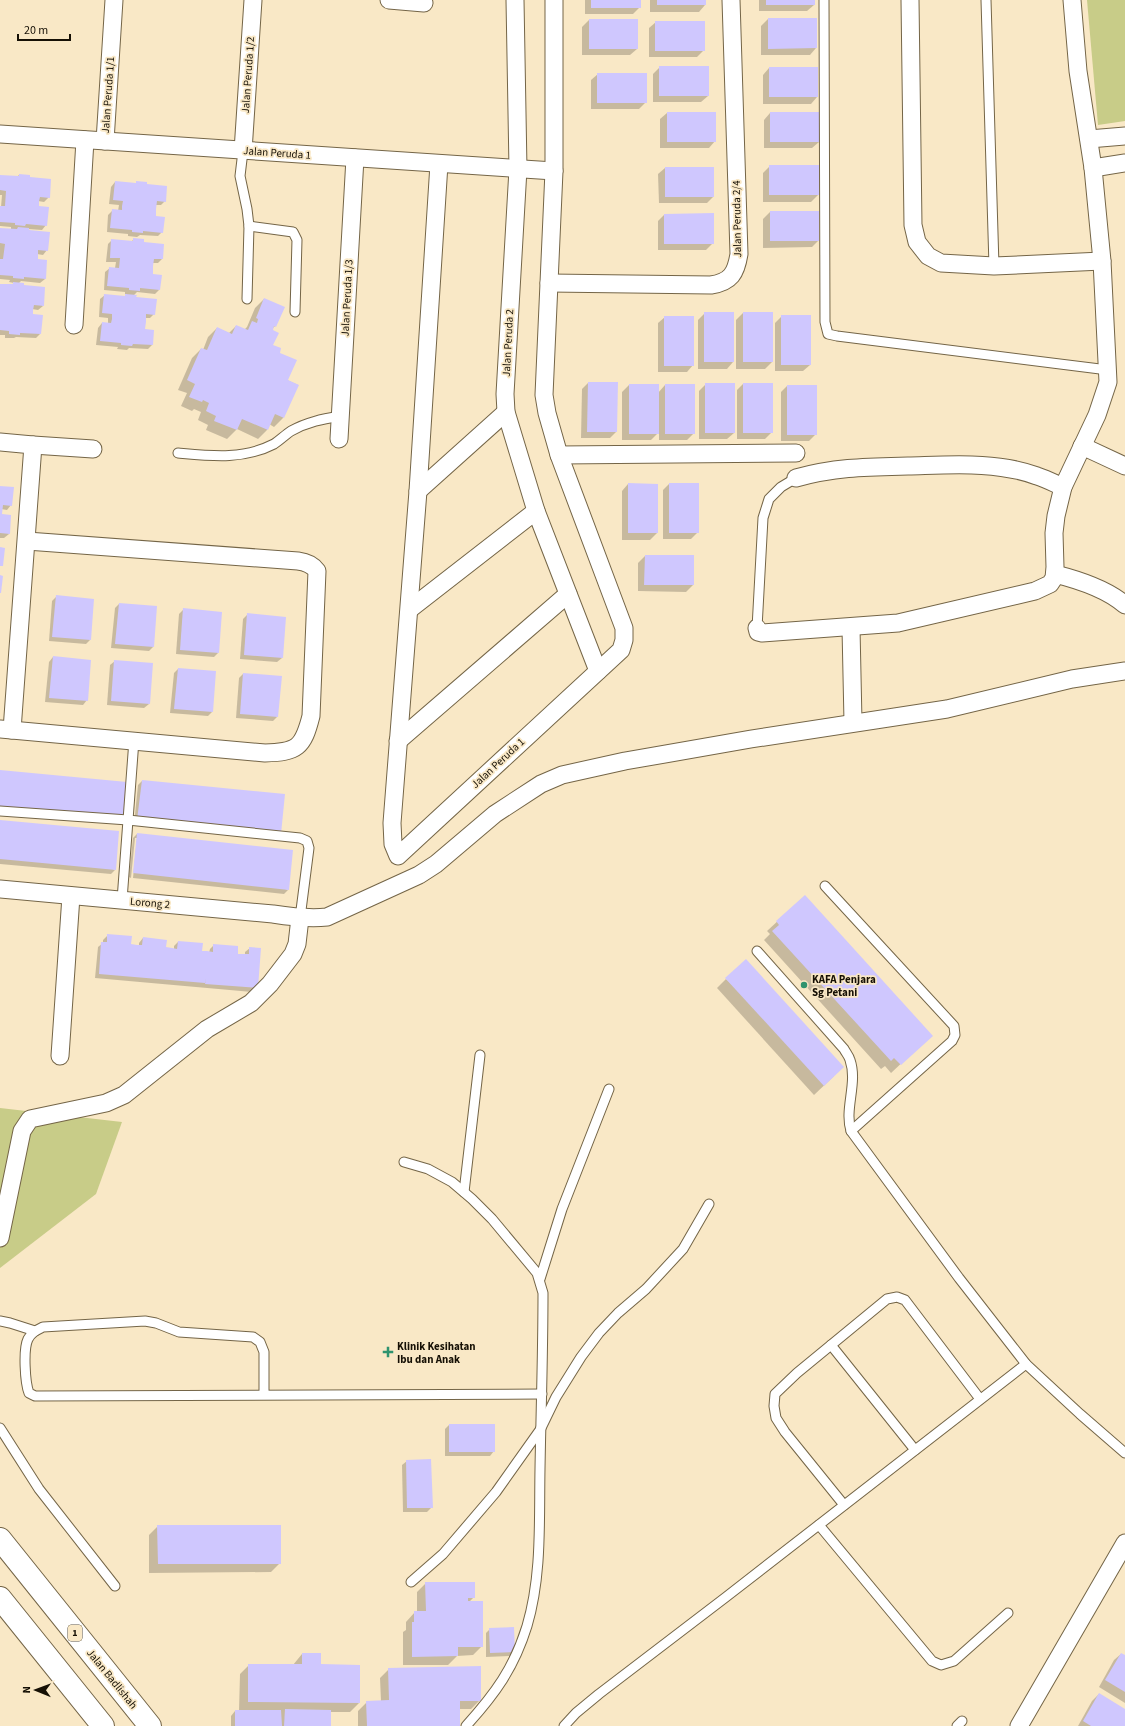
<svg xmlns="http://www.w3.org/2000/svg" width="1125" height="1726" font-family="'Source Sans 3',sans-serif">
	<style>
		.green { fill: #c8cc88 }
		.shadow { fill: #0003 }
		.building { fill: #cfc7fe }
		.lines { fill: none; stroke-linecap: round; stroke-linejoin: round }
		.service-casing { stroke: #746547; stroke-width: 11 }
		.minor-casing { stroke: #746547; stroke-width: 19 }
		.primary-casing { stroke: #746547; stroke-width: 24 }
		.service { stroke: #fff; stroke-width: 9 }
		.minor { stroke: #fff; stroke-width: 17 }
		.primary { stroke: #fff; stroke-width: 22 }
		.poi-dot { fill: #2f936e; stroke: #f9e8c6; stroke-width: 1.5 }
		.labels { text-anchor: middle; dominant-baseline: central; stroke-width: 3.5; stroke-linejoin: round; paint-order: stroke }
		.shield { fill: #f9e8c6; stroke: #5a513f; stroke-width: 1 }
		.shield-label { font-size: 10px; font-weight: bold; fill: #161005 }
		.street-label { font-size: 11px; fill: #161005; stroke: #f9e8c6 }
		.poi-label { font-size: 11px; font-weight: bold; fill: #161005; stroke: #f9e8c6; text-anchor: start }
	</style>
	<rect width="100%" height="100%" fill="#f9e8c6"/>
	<g class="green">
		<polygon points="1087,0 1125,0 1125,121 1098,125"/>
		<polygon points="0,1108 122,1122 96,1194 0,1268"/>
	</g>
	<g class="shadow">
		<polygon points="585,0 640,0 640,7 633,14 585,14"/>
		<polygon points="650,0 705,0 705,5 699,12 650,12"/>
		<polygon points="759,0 814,0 814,5 807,11 759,11"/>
		<polygon points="768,19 816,48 810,55 761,55 761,26"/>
		<polygon points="589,20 637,49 630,55 582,55 582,27"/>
		<polygon points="656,22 704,50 697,57 649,57 649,28"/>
		<polygon points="660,67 708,96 701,102 653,102 653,74"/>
		<polygon points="769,68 817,97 811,104 763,104 763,75"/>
		<polygon points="598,74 646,102 639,109 591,109 591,80"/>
		<polygon points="667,113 715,141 709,148 660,148 660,119"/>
		<polygon points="770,113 819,142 812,148 764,148 764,120"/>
		<polygon points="770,166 818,195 811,202 763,202 763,173"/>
		<polygon points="665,168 713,197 707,203 659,203 658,174"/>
		<polygon points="19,175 29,178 49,197 44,202 38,201 38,207 46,225 42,230 28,229 47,250 43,255 37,254 37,260 45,279 40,283 21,281 18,284 43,306 38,310 32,309 32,315 40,334 36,338 16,337 14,338 5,338 5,335 0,335 0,285 11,285 14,283 9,282 10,280 0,279 0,229 11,230 11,227 0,226 0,207 1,207 2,195 0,195 0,176 17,177"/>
		<polygon points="115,182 135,184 137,182 146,185 165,201 161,205 155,205 155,217 162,232 158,236 140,235 137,237 128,236 128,234 107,232 108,215 113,210 118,211 119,205 109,204 111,187"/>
		<polygon points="770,212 818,241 812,247 763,248 763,219"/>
		<polygon points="664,215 713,243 706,250 658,250 658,221"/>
		<polygon points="134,239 143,243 162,259 158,263 152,263 152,275 159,290 155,294 137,292 134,295 154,314 150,318 145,318 144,330 153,331 152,345 148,349 129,348 127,350 117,349 118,347 96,345 98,328 102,323 108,324 108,318 99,317 100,299 105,295 124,297 127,294 125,294 125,292 104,290 105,272 110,268 115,268 116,262 106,262 108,244 112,240 131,242"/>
		<polygon points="264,299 275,326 271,330 272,346 278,353 287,380 298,385 283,418 274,427 269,424 267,430 258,439 237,429 227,439 206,430 208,425 198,420 201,412 194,409 192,411 181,406 187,393 178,390 192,358 201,349 203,350 208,337 217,328 229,333 236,326 244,330 247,327 255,308"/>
		<polygon points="705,313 733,362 727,369 698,369 698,320"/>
		<polygon points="743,313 772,362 765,369 736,369 736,320"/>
		<polygon points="782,316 810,365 803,371 775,371 775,323"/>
		<polygon points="665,317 693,365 687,372 658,372 658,323"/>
		<polygon points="588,383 616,432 610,438 581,438 582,389"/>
		<polygon points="706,384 734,433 727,439 699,439 699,391"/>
		<polygon points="743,384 772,432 765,439 737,439 737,390"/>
		<polygon points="629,385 658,393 665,385 694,433 687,440 659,440 659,432 651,440 622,440 622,392"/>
		<polygon points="787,386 816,434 809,441 781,441 781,392"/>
		<polygon points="628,484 657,533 650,540 622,540 622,491"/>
		<polygon points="669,484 698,532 691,539 663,539 663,490"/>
		<polygon points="0,487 11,505 7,510 1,509 1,515 9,534 4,538 0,538"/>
		<polygon points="645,556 693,585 686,592 638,591 638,563"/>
		<polygon points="56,597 90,640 86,644 49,641 52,601"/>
		<polygon points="119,604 156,607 153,647 149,651 111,648 115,608"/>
		<polygon points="184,609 218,653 214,657 176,654 179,614"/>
		<polygon points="247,615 282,658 277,662 240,659 243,619"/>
		<polygon points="53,657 87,700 83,705 45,702 49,662"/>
		<polygon points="115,661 149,704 144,708 107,705 110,665"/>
		<polygon points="178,669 212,712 208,716 170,713 174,673"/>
		<polygon points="243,674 277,717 273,721 236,718 239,678"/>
		<polygon points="142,781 284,795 134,824 138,785"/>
		<polygon points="0,821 115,870 111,874 0,864"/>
		<polygon points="137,834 288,890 284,894 133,878 137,838 135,838 131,878 129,877 133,838"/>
		<polygon points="805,896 922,1044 891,1073 885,1066 881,1069 764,940 770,934 767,931"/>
		<polygon points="108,935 130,945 139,946 139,943 143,938 165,948 174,949 174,946 178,942 201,951 209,953 210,949 214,945 237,955 245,955 245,952 250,948 257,987 252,992 95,978 98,947 103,943 103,940"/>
		<polygon points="726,979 834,1076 814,1095 717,988"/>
		<polygon points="449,1425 494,1451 490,1456 445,1456 445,1429"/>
		<polygon points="407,1461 432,1507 427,1512 403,1512 402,1465"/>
		<polygon points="158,1526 280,1563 271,1572 149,1573 149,1535"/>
		<polygon points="426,1583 474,1597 469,1602 482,1646 473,1655 457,1656 448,1665 403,1665 403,1632 406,1630 406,1622 415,1612 417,1612 417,1592"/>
		<polygon points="490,1629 514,1652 509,1656 486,1657 486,1633"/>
		<polygon points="302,1654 320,1665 359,1703 350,1712 330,1712 330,1726 231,1726 231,1716 235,1711 239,1711 240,1674 249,1665 293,1665"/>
		<polygon points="1121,1654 1125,1656 1125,1703 1099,1687 1114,1660"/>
		<polygon points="389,1669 480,1700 471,1709 459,1709 459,1726 358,1726 358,1711 367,1702 381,1701 380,1678"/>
		<polygon points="1099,1694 1125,1710 1125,1726 1078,1726 1092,1701"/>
	</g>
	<g class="building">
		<rect x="591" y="0" width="50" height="8"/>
		<rect x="657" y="0" width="49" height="5"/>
		<rect x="766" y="0" width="49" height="5"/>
		<polygon points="768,18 817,18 817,48 768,49"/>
		<rect x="589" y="19" width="49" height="30"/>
		<rect x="655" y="21" width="50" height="30"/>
		<rect x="659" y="66" width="50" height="30"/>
		<rect x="769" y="67" width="49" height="30"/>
		<rect x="597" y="73" width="50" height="30"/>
		<rect x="667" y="112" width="49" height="30"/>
		<rect x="770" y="112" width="50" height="30"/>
		<rect x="769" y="165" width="50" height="30"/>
		<rect x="665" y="167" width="49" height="30"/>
		<polygon points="19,174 30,175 30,177 51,179 50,198 40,197 39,201 39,206 49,207 47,226 26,224 25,226 15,225 15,223 0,222 0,206 5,206 6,191 0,190 0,175 19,176"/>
		<polygon points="115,181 136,183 136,181 147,182 147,184 167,186 166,202 157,201 156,209 156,216 165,217 163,233 143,231 143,233 132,232 132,230 110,228 112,209 122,210 122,206 123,201 113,200"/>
		<rect x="770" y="211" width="49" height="30"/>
		<polygon points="714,213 714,244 664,244 664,214"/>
		<polygon points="18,227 29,228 29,230 50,232 48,251 38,250 38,259 47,260 46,279 24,277 24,279 13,278 13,276 0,275 0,259 3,259 5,244 0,243 0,228 17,229"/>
		<polygon points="133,238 144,239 144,242 164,244 163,259 154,259 153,266 153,274 162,275 160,290 140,288 140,291 129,290 129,288 107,286 109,267 119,268 120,258 110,258 111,239 133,241"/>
		<polygon points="13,282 24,283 24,285 45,287 44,306 34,305 33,310 33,314 43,315 41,334 20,333 20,335 9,334 9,331 0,330 0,284 13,284"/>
		<polygon points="104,294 125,296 125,294 137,295 136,297 157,299 155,315 146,314 146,322 145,329 154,330 153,345 133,344 132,346 121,345 121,343 100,341 102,322 111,323 112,319 112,314 102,313"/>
		<polygon points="264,298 285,307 276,327 274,326 273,330 279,333 273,345 281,348 280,353 297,360 288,380 299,385 284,418 275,414 268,430 242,419 237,430 214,421 216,416 206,411 209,403 203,400 202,402 189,397 195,384 187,380 201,348 207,350 217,327 232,334 236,325 248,330 252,321 257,323 258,319 256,318"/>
		<rect x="704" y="312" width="30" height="50"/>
		<rect x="743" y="312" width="30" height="50"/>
		<rect x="781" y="315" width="30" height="50"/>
		<rect x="664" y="316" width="30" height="50"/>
		<polygon points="588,382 618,382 617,432 587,432"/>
		<rect x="705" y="383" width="30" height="50"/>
		<rect x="743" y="383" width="30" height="50"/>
		<rect x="629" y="384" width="30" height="50"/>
		<rect x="665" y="384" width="30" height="50"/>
		<rect x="787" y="385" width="30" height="50"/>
		<polygon points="628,483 658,484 658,533 628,533"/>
		<rect x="669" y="483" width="30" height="50"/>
		<polygon points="0,486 14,487 12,506 3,505 2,514 11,515 10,534 0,533"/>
		<polygon points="0,547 5,548 3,566 0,566"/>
		<polygon points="645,555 694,555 694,585 644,585"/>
		<polygon points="0,575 3,576 1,593 0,593"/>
		<polygon points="56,595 94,599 91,640 52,637"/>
		<polygon points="119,603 157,606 154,647 115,644"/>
		<polygon points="183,608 222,612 219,653 180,650"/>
		<polygon points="247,613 286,617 283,658 244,655"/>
		<polygon points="53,656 91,660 88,701 49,698"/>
		<polygon points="114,660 153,663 150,704 111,701"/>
		<polygon points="178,668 216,671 213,712 174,709"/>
		<polygon points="243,673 282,676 278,717 240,714"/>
		<polygon points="0,770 127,782 124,818 0,806"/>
		<polygon points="142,780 285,794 281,834 137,820"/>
		<polygon points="0,820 119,831 116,870 0,859"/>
		<polygon points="137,833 293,850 289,890 133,873"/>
		<polygon points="805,895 933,1036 901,1065 894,1058 891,1061 772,931 779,925 776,921"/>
		<polygon points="107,934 132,936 131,944 137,945 142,945 143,937 167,940 166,947 172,948 177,949 178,941 203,943 202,951 207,951 213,952 213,944 238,946 238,954 249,954 249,947 261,948 258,988 205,984 206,978 205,983 99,974 101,942 107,942"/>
		<polygon points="746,959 844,1067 824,1086 725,978"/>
		<rect x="449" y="1424" width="46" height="28"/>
		<polygon points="431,1459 433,1508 407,1508 406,1460"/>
		<polygon points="157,1525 281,1525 281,1564 158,1564"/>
		<polygon points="425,1582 475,1582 475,1598 468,1598 468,1601 483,1601 483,1647 458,1647 458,1656 412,1657 412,1622 414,1622 414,1611 426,1611"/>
		<polygon points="514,1627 515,1652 490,1653 489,1628"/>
		<polygon points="302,1653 321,1653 321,1664 360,1665 360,1703 248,1702 248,1664 302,1664"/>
		<polygon points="1121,1653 1125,1655 1125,1692 1105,1680"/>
		<polygon points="481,1666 481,1701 460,1701 460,1726 367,1726 366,1701 389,1700 388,1668"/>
		<polygon points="1099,1693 1125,1709 1125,1726 1091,1726 1083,1721"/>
		<polygon points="285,1709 331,1710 331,1726 284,1726"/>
		<polygon points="235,1710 281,1710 282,1726 235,1726"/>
	</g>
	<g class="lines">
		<g class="service-casing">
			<g id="service">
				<polyline points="824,0 825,322 828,334 837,336 1108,370"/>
				<polyline points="986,0 994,266"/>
				<polyline points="243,151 240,176 247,209 249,226 247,299"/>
				<polyline points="249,226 293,232 297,240 295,312"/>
				<path d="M178 453C211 456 243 460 274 444 280 440 285 435 291 431 307 422 323 419 340 416"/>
				<polyline points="757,628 763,518 769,499 781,487 796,478"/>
				<polyline points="0,811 128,820 300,838 307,841 309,848 300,918"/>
				<polyline points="825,886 954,1026 955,1035 952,1041 851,1131"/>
				<polyline points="122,900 134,740"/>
				<path d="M757 951 844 1049C846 1053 849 1056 850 1060 858 1083 844 1109 851 1131L959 1278 1026 1364 1080 1414 1125 1453"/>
				<path d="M404 1162 428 1169 452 1182 472 1199 492 1219 537 1273 543 1293C543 1352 541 1410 540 1469 539 1521 542 1576 527 1626 514 1668 495 1694 466 1726"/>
				<polyline points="464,1192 480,1055"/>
				<polyline points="540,1279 562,1209 609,1089"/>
				<polyline points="0,1321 10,1323 35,1331"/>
				<polyline points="831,1345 915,1450"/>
				<path d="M264 1395V1352L260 1342 253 1337 179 1332 156 1323 145 1321 43 1327C37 1330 32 1332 28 1339 23 1349 25 1383 29 1393L35 1396 542 1394"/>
				<polyline points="0,1428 39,1489 115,1586"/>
				<polyline points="844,1505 785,1432 776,1418 774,1406 775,1394 797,1373 887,1299 897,1297 905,1300 980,1399"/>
				<polyline points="819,1525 932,1661 941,1665 954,1661 1008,1613"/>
				<polyline points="411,1582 443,1554 496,1492 540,1430 556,1397 581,1357 599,1333 618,1313 646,1289 683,1249 709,1204"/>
				<polyline points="564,1726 576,1713 599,1694 726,1597 1026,1364"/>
				<polyline points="957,1726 962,1721"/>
			</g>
		</g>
		<g class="minor-casing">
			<g id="minor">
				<polyline points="389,0 424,3"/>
				<polyline points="515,0 518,169 505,394 506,412 536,511 598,671"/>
				<polyline points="910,0 913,225 917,242 928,256 941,263 994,266 1102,261"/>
				<polyline points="0,134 554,171"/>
				<polyline points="1089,139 1125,136"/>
				<polyline points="105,141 114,0"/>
				<polyline points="243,151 253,0"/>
				<polyline points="439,164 418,491 392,823 393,844 398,856 621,650 624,640 624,628 559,455 547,413 544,395 554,171 554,0"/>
				<polyline points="1093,168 1125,163"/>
				<path d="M549 283 711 285C731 282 736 273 739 254L731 0"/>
				<polyline points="74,325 85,140"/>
				<polyline points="339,439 355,158"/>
				<polyline points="0,442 33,445 12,730"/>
				<polyline points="33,445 93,449"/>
				<polyline points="1082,446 1125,466"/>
				<polyline points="559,455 796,453"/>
				<path d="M796 478C836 467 867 467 908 466 950 465 997 461 1037 476 1046 479 1054 483 1063 487"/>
				<polyline points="418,491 506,412"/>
				<path d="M1055 574C1079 580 1107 589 1125 605"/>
				<polyline points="410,609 536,511"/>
				<polyline points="757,628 758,632 762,633 898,623 1035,591 1050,584 1054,578 1055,567 1054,533 1056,516 1063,487 1097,415 1108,382 1102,261 1093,168 1078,71 1072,0"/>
				<polyline points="851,628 853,722"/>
				<path d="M0 729 265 753C297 752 303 748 311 716L317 571C312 564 306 562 298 561L27 541"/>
				<polyline points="398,741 568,594"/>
				<path d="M0 889 273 914C292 917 309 919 327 917L419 875 436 864 495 814 541 784 562 775 625 761 751 739 947 709 1072 679 1125 671"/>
				<polyline points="60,1056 71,896"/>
				<polyline points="0,1238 22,1131 30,1119 106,1103 124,1095 207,1029 251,1003 270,984 293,954 297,944 300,918"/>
				<polyline points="1019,1726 1125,1543"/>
			</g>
		</g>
		<g class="primary-casing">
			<g id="primary">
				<polyline points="0,1539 150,1726"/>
				<polyline points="0,1598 103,1726"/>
			</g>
		</g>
		<use href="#service" class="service"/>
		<use href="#minor" class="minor"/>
		<use href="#primary" class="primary"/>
	</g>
	<g class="poi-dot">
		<circle cx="804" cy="985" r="4"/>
		<path d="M386 1346h4v4h4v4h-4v4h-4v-4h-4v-4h4z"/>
	</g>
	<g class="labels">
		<rect class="shield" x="68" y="1625" width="14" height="16" rx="3"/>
		<g class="shield-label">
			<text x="75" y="1633">1</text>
		</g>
		<g class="street-label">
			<text transform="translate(248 75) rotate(-86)">Jalan Peruda 1/2</text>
			<text transform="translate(108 95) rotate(-86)">Jalan Peruda 1/1</text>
			<text transform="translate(277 153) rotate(4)">Jalan Peruda 1</text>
			<text transform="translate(737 219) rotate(-91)">Jalan Peruda 2/4</text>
			<text transform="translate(347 298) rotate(-87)">Jalan Peruda 1/3</text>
			<text transform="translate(508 343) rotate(-87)">Jalan Peruda 2</text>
			<text transform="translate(498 763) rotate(-43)">Jalan Peruda 1</text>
			<text transform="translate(150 903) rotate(5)">Lorong 2</text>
			<text transform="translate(112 1679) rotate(51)">Jalan Badlishah</text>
		</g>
		<g class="poi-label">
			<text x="812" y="979">KAFA Penjara<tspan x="812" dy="13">Sg Petani</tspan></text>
			<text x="397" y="1346">Klinik Kesihatan<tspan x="397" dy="13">Ibu dan Anak</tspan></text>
		</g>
	</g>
	<g transform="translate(36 1690) rotate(271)" stroke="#f9e8c6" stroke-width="3" paint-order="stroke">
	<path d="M0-3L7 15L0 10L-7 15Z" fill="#161005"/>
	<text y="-6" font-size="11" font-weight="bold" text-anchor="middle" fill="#161005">N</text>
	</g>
	<path d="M18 34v6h52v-6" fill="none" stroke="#161005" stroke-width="2"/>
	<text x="24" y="34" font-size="12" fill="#161005" stroke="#f9e8c6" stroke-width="3" paint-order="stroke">20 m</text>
</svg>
